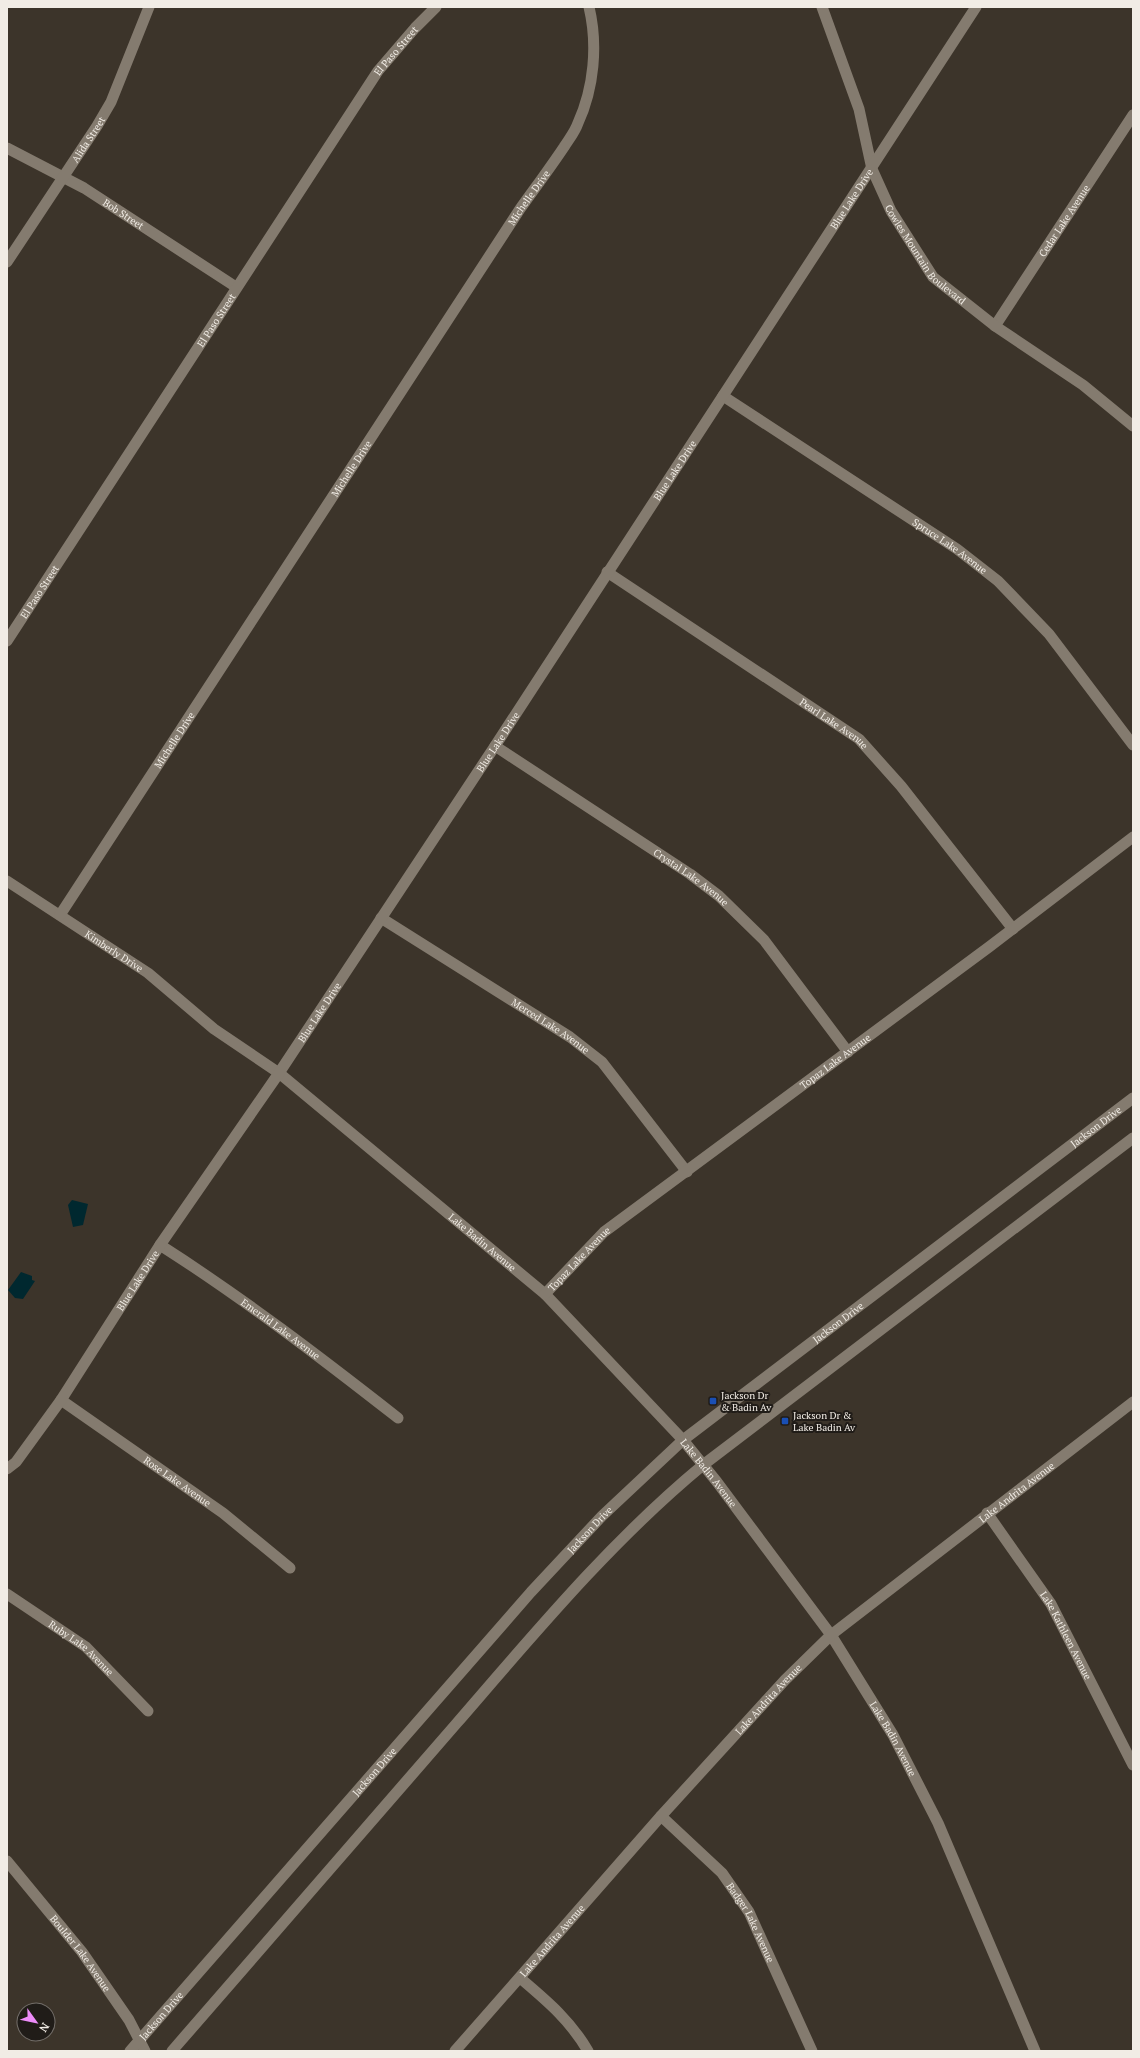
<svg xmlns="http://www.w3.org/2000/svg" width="1140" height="2058" font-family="'PT Serif',serif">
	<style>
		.water { fill: #00282f }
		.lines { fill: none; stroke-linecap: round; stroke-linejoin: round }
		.minor { stroke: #847b6f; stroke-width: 11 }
		.tertiary { stroke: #847b6f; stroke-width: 11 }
		.secondary { stroke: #847b6f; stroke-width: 11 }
		.transit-dot { fill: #1a4fb4; stroke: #201c18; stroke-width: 1.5 }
		.labels { text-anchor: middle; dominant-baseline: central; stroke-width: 4; stroke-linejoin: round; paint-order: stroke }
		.street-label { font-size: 10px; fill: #f1ece5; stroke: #201c18 }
		.poi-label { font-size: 10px; fill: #f1ece5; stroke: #201c18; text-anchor: start }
	</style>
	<rect width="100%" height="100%" fill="#3c342a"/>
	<g class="water">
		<polygon points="72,1200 88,1204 83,1225 73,1227 68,1205"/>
		<polygon points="21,1272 32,1276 32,1280 35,1281 23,1299 15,1298 8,1290"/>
	</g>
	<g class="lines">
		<g class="minor">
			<path id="s1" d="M7 148 84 188 236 287"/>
			<path id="s2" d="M7 262 97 126 111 102 149 7"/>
			<path id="s3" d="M995 326 1133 115"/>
			<path id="s4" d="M723 396 957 549 998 581 1049 634 1133 745"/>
			<path id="s5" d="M607 572 859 739 901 786 1013 929"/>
			<path id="s6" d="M495 746 690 874 719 896 764 940 848 1052"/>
			<path id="s7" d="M7 881 148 973 214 1029 279 1073 545 1294 683 1440 717 1482 831 1635 893 1735 938 1823 1035 2051"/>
			<path id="s8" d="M60 915 520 209C535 188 550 168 564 147 569 139 575 132 578 123 594 88 598 45 589 7"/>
			<path id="s9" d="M381 918 570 1037 602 1062 687 1172"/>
			<path id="s10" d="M160 1245C243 1298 320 1357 398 1418"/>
			<path id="s11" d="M545 1294 604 1232 989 947 1133 837"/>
			<path id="s12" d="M61 1400 223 1513 290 1568"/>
			<path id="s13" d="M987 1513 1051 1604 1133 1765"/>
			<path id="s14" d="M7 1594 86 1647 148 1711"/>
			<path id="s15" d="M661 1816 722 1873 749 1912 812 2051"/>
			<path d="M520 1978C547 2001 570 2020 588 2051"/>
			<path id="s16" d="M455 2051 661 1816 785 1680 831 1635 1133 1402"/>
		</g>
		<g class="tertiary">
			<path id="s17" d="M822 7 859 109 872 169 891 211 933 277 995 326 1083 385 1133 426"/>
			<path id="s18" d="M7 641 378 71 415 28 436 7"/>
			<path id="s19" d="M7 1469 16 1462 61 1400 160 1245 279 1073 495 746 976 7"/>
			<path id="s20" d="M7 1861 82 1952 129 2020 145 2051"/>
		</g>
		<g class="secondary">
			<path id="s21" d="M130 2051 531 1592 602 1516 683 1440 1133 1098"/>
			<path d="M172 2051C267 1942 361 1833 456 1724 534 1634 611 1541 703 1465L1133 1138"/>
		</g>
	</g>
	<g class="transit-dot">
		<rect x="709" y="1397" width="8" height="8" rx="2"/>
		<rect x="781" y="1417" width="8" height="8" rx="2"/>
	</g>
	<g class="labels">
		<g class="street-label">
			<text stroke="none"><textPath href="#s18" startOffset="707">El Paso Street</textPath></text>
			<text stroke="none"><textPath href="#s2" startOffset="147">Alida Street</textPath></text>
			<text stroke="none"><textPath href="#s8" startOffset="857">Michelle Drive</textPath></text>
			<text stroke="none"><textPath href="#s19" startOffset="1526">Blue Lake Drive</textPath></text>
			<text stroke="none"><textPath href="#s1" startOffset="134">Bob Street</textPath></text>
			<text stroke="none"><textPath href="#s3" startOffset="126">Cedar Lake Avenue</textPath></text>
			<text stroke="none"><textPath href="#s17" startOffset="272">Cowles Mountain Boulevard</textPath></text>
			<text stroke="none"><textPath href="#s18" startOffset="383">El Paso Street</textPath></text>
			<text stroke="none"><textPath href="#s8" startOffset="533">Michelle Drive</textPath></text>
			<text stroke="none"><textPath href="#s19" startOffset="1202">Blue Lake Drive</textPath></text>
			<text stroke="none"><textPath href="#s4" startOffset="272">Spruce Lake Avenue</textPath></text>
			<text stroke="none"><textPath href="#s18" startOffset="59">El Paso Street</textPath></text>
			<text stroke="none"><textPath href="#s5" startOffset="273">Pearl Lake Avenue</textPath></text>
			<text stroke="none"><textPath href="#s8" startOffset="209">Michelle Drive</textPath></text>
			<text stroke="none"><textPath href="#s19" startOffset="878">Blue Lake Drive</textPath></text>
			<text stroke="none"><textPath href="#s6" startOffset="236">Crystal Lake Avenue</textPath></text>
			<text stroke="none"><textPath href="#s7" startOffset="128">Kimberly Drive</textPath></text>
			<text stroke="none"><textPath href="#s19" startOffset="554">Blue Lake Drive</textPath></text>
			<text stroke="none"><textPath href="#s9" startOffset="201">Merced Lake Avenue</textPath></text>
			<text stroke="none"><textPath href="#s11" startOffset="373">Topaz Lake Avenue</textPath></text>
			<text stroke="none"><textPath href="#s21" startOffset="1343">Jackson Drive</textPath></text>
			<text stroke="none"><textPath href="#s7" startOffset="598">Lake Badin Avenue</textPath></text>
			<text stroke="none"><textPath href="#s11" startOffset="49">Topaz Lake Avenue</textPath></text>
			<text stroke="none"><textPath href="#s19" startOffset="230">Blue Lake Drive</textPath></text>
			<text stroke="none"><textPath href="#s21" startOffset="1019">Jackson Drive</textPath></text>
			<text stroke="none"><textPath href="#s10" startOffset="147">Emerald Lake Avenue</textPath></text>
			<text stroke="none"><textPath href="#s7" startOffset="922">Lake Badin Avenue</textPath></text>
			<text stroke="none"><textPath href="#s12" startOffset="142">Rose Lake Avenue</textPath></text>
			<text stroke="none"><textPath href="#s16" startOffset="795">Lake Andrita Avenue</textPath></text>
			<text stroke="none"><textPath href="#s21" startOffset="695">Jackson Drive</textPath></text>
			<text stroke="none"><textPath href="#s13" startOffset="146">Lake Kathleen Avenue</textPath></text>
			<text stroke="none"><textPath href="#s14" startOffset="92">Ruby Lake Avenue</textPath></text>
			<text stroke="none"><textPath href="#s16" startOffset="471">Lake Andrita Avenue</textPath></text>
			<text stroke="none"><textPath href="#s7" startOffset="1246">Lake Badin Avenue</textPath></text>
			<text stroke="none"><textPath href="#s21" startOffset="371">Jackson Drive</textPath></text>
			<text stroke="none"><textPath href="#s15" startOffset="141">Badger Lake Avenue</textPath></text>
			<text stroke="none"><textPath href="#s16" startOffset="147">Lake Andrita Avenue</textPath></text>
			<text stroke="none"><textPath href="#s20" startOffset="118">Boulder Lake Avenue</textPath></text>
			<text stroke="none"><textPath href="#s21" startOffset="47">Jackson Drive</textPath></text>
		</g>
		<g class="poi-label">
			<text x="721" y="1395">Jackson Dr<tspan x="721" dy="12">&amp; Badin Av</tspan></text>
			<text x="793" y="1415">Jackson Dr &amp;<tspan x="793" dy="12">Lake Badin Av</tspan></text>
		</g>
	</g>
	<rect width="1140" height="2058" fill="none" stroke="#f1ece5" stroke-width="16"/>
	<g transform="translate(36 2022) rotate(123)"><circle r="19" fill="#201c18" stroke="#746f6a"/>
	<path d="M0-3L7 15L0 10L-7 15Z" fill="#ed8cf9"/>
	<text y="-6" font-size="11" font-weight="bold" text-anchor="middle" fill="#f1ece5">N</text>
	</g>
</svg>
